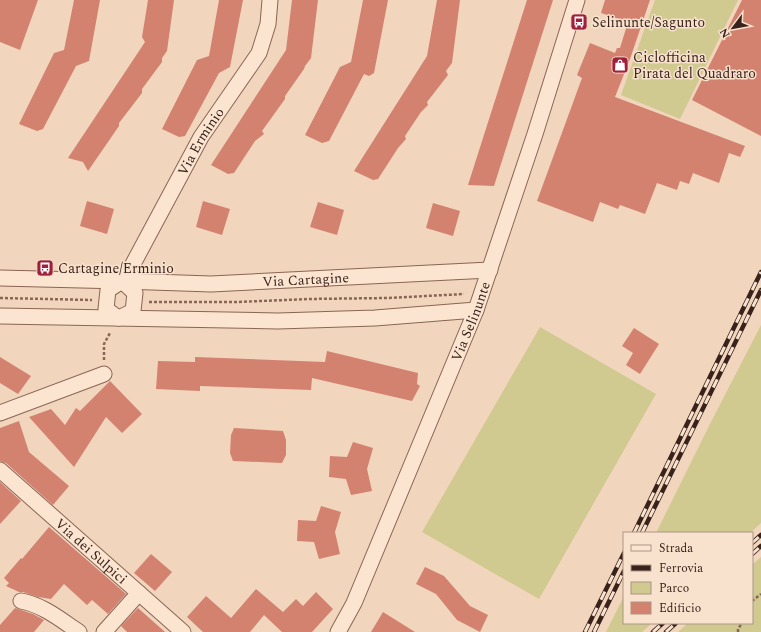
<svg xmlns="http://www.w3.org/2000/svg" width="761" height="632" font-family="Spectral,serif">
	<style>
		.green { fill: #d0c990 }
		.building { fill: #d3826f }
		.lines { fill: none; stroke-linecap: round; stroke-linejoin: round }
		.minor-casing { stroke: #8a6555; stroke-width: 17 }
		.path { stroke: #8a6555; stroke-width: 2.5; stroke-dasharray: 3 2; stroke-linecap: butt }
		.minor { stroke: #fbe5d1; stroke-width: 15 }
		.rail-casing { stroke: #38221b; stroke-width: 4.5 }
		.rail { stroke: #f8e2cd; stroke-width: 3; stroke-dasharray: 9; stroke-linecap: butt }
		.labels { text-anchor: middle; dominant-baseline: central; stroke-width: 3; stroke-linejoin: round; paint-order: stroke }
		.poi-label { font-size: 14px; fill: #38221b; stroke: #f8e2cd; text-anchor: start }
		.street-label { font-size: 14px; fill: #38221b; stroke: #f8e2cd }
	</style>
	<rect width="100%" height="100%" fill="#f1d6bd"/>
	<g class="green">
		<polygon points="655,0 738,0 680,119 621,95"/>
		<polygon points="761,325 761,523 750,533 656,533 711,422"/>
		<polygon points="540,327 656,394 539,599 422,532"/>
		<polygon points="761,557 761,632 678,632 688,623 752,623 752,565"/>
		<polygon points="624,596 624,623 652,623 642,632 606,632"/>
	</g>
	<g class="building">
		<polygon points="0,0 38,0 20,50 0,42"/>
		<polygon points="74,0 100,0 89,61 76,66 43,129 37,131 19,124 54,53 64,50"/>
		<polygon points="148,0 174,0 167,51 162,58 162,62 142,89 142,93 119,123 119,126 88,171 83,162 68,158 145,42 142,37"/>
		<polygon points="219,0 243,0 230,67 219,73 185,136 179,137 162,129 197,60 209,56"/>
		<polygon points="292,0 318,0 311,58 305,66 304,69 285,96 285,99 262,131 264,134 255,141 234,173 228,174 211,165 286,50"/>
		<polygon points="363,0 388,0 374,73 369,76 364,74 329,141 322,143 305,135 340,67 351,62"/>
		<polygon points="437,0 460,0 452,63 446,71 448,75 427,102 428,105 421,112 405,136 406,139 398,148 378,179 373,180 354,171 427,56"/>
		<polygon points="527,0 553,0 494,186 468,185"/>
		<polygon points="605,0 650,0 630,59 615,97 745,146 740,157 729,153 719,183 693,173 689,184 680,181 677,190 657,183 645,214 620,205 618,209 600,202 593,222 537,201 582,78 577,75 590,43 615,53 617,48 620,48 628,22 601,13"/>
		<polygon points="742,0 761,0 761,136 692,100"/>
		<polygon points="87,201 114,209 107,234 80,226"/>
		<polygon points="203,201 230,209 222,235 196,227"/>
		<polygon points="318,202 344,210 337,235 310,227"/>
		<polygon points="433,203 460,211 453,236 426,228"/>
		<polygon points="634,328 659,344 640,374 626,365 633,353 622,346"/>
		<polygon points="327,351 418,373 417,384 420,386 412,401 312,378 311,390 200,386 200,391 156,389 158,361 195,362 195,357 325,362"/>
		<polygon points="0,357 31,376 18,394 0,383"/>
		<polygon points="110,381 142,414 122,433 106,417 74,467 29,417 51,409 65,425 76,408 80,411"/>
		<polygon points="19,421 29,452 69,486 53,505 6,463 0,461 0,428"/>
		<polygon points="234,428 283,431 286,440 286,455 282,463 233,461 230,453 231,435"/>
		<polygon points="353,442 373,448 367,469 372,491 351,495 346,479 329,477 330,456 347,457"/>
		<polygon points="0,482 21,501 0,524"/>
		<polygon points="321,506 341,512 335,532 340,554 319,559 314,542 297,541 298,520 316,521"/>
		<polygon points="49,527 126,594 108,614 92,600 87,605 64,584 51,599 38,597 23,592 19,592 6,586 9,583 4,578 21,558 22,559"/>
		<polygon points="151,554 172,572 155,591 134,573"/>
		<polygon points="425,567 444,576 470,606 488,615 480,632 457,620 436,594 416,584"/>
		<polygon points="256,589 283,612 296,599 303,606 316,592 333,609 312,632 282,632 264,615 250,632 203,632 187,617 206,596 231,618"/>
		<polygon points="15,608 33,614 44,620 34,632 0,632 0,625"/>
		<polygon points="138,608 165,632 127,632 121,626"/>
		<polygon points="383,612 415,632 371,632"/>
	</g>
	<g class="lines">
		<g class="minor-casing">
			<g id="minor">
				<path id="s1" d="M0 278 122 281 211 284 490 270"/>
				<polyline points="0,316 278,321 375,318 476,310"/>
				<path id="s2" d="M118 318 106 309 108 290 122 281 133 264 201 137 259 53 268 24 270 0"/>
				<polyline points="119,318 133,311 135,293 122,281"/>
				<polyline points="0,413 104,374"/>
				<path id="s3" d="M0 470 183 632"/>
				<path d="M21 601C43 605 61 620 79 632"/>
				<polyline points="104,632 139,593"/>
				<path id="s4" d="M338 632 354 603 476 310 535 134 577 0"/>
			</g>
		</g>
		<g class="path">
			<polyline points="0,298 92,300"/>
			<polyline points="149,302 237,302 309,299 388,298 464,294"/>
			<polyline points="104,360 104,344 110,333"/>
			<polyline points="752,601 761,594"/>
			<polyline points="738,632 738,629 742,623"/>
		</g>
		<use href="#minor" class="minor"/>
		<g class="rail-casing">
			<g id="rail">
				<polyline points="634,533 761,272"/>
				<polyline points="642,533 761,290"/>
				<polyline points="752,543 761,535"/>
				<polyline points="752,554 761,546"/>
				<polyline points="585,632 624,553"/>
				<polyline points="594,632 624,571"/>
				<polyline points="653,632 663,623"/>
				<polyline points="666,632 676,623"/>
			</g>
		</g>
		<use href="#rail" class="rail"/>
	</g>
	<defs>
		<g id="bus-square" transform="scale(0.9)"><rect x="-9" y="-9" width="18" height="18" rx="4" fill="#9e203d" stroke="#f8e2cd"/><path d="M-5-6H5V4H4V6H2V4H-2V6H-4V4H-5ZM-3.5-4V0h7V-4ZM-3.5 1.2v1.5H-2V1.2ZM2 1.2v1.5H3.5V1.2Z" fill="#fff"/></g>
		<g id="shop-square" transform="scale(0.9)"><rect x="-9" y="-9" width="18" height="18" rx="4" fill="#9e203d" stroke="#f8e2cd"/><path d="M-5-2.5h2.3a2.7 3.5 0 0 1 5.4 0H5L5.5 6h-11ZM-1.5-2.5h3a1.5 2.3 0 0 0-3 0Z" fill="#fff"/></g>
	</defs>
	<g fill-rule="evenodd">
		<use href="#bus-square" x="579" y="22"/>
		<use href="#shop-square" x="620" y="65"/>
		<use href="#bus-square" x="45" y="268"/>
	</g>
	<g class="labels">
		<g class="poi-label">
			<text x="592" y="22">Selinunte/Sagunto</text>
			<text x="633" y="57">Ciclofficina<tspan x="633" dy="16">Pirata del Quadraro</tspan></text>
			<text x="58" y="268">Cartagine/Erminio</text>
		</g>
		<g class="street-label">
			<text stroke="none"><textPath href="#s2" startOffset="211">Via Erminio</textPath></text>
			<text stroke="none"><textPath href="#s1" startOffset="306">Via Cartagine</textPath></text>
			<text stroke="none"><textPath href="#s4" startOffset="338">Via Selinunte</textPath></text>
			<text stroke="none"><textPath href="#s3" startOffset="122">Via dei Sulpici</textPath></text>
		</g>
	</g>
	<rect x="623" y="532" width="130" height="92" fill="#f8e2cd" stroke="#ab9586"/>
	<rect x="631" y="545" width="20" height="6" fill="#fbe5d1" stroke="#ab9586"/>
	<text x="659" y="552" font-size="12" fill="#38221b">Strada</text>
	<rect x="631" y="565" width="20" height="6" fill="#38221b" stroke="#ab9586"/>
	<text x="659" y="572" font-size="12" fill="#38221b">Ferrovia</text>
	<rect x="631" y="582" width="20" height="12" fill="#d0c990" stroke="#ab9586"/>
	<text x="659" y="592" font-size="12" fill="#38221b">Parco</text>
	<rect x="631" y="602" width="20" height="12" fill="#d3826f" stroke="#ab9586"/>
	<text x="659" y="612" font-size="12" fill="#38221b">Edificio</text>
	<g transform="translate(733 28) rotate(238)" stroke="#f8e2cd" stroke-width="3" paint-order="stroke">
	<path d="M0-3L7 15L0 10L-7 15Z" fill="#38221b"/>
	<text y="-6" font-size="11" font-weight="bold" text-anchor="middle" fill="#38221b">N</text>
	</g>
</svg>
